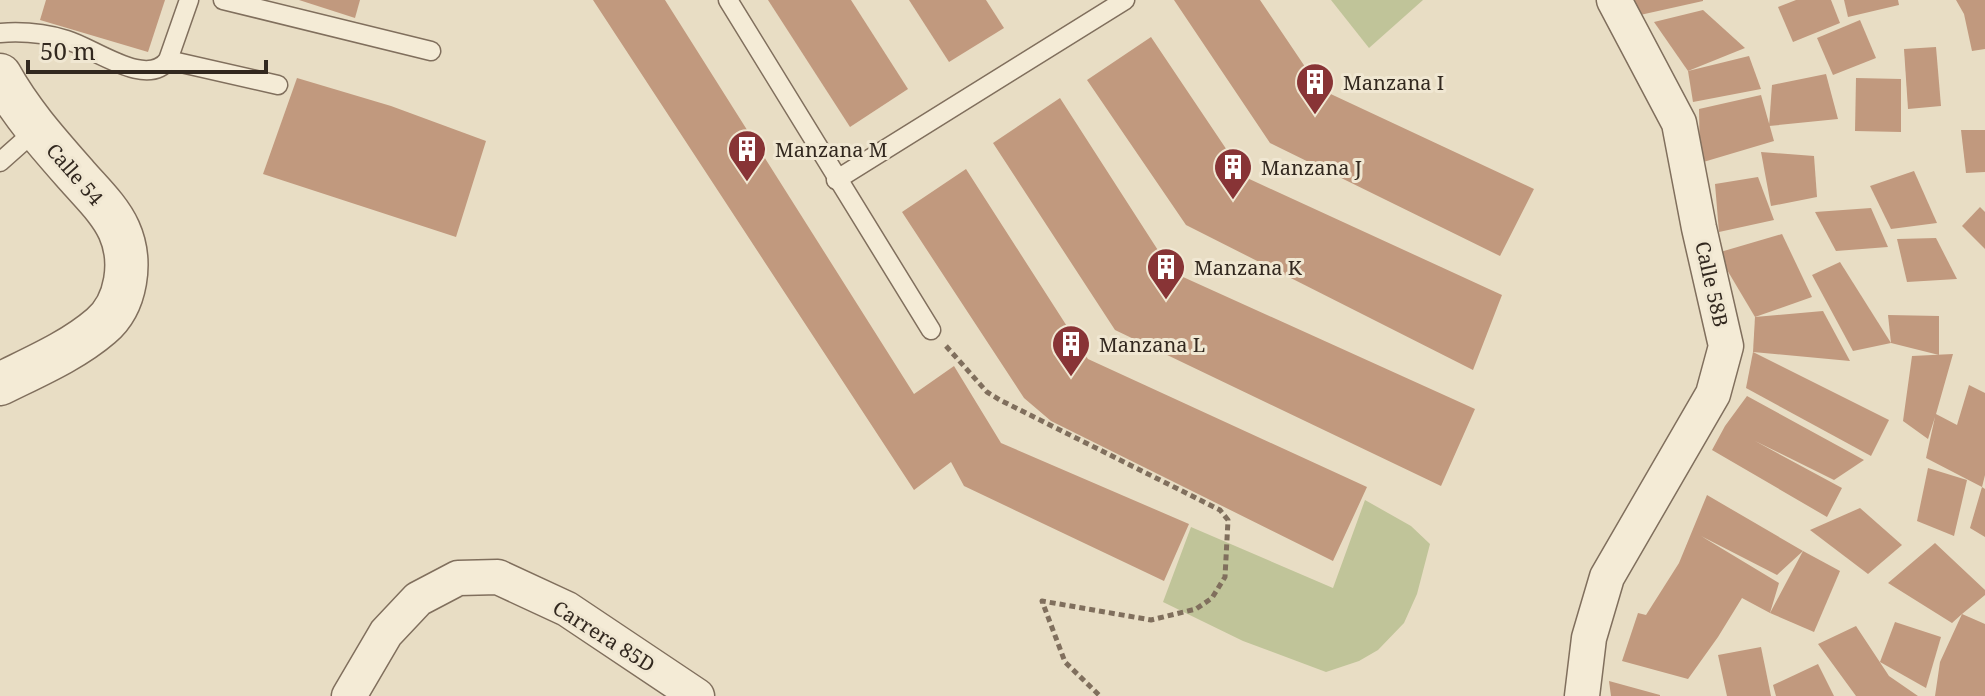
<svg xmlns="http://www.w3.org/2000/svg" width="1985" height="696" font-family="'Noto Serif',serif">
	<style>
		.green { fill: #c0c499 }
		.building { fill: #c1997e }
		.lines { fill: none; stroke-linecap: round; stroke-linejoin: round }
		.service-casing { stroke: #806f5d; stroke-width: 21 }
		.minor-casing { stroke: #806f5d; stroke-width: 37 }
		.tertiary-casing { stroke: #806f5d; stroke-width: 45 }
		.path { stroke: #806f5d; stroke-width: 5; stroke-dasharray: 6 4; stroke-linecap: butt }
		.service { stroke: #f4ebd6; stroke-width: 18 }
		.minor { stroke: #f4ebd6; stroke-width: 34 }
		.tertiary { stroke: #f4ebd6; stroke-width: 42 }
		.labels { text-anchor: middle; dominant-baseline: central; stroke-width: 6; stroke-linejoin: round; paint-order: stroke }
		.poi-label { font-size: 20px; fill: #32281f; stroke: #f0e7d2; text-anchor: start }
		.street-label { font-size: 20px; fill: #32281f; stroke: #f0e7d2 }
	</style>
	<rect width="100%" height="100%" fill="#e8ddc4"/>
	<g class="green">
		<polygon points="1331,0 1423,0 1369,48"/>
		<polygon points="1365,500 1411,526 1430,544 1417,594 1404,623 1378,650 1359,661 1326,672 1243,641 1163,602 1191,527 1333,588"/>
	</g>
	<g class="building">
		<polygon points="46,0 165,0 148,52 40,20"/>
		<polygon points="299,0 360,0 355,18"/>
		<polygon points="593,0 665,0 914,394 954,366 1001,443 1189,524 1164,581 964,486 951,462 914,490"/>
		<polygon points="768,0 851,0 908,89 850,127"/>
		<polygon points="909,0 986,0 1004,28 949,62"/>
		<polygon points="1174,0 1260,0 1320,89 1534,189 1500,256 1270,143"/>
		<polygon points="1634,0 1703,0 1703,1 1640,15"/>
		<polygon points="1796,0 1831,0 1840,23 1793,42 1778,7"/>
		<polygon points="1844,0 1898,0 1899,5 1848,17"/>
		<polygon points="1956,0 1985,0 1985,49 1972,51 1964,14"/>
		<polygon points="1703,10 1745,48 1688,71 1654,22"/>
		<polygon points="1860,20 1876,58 1833,75 1817,38"/>
		<polygon points="1151,37 1245,177 1502,295 1473,370 1186,225 1087,80"/>
		<polygon points="1936,47 1941,106 1908,109 1904,49"/>
		<polygon points="1749,56 1761,89 1693,102 1688,71"/>
		<polygon points="1826,74 1838,119 1769,126 1772,85"/>
		<polygon points="297,78 391,106 486,141 456,237 263,174"/>
		<polygon points="1856,78 1901,79 1901,132 1855,131"/>
		<polygon points="1761,95 1774,141 1700,163 1699,109"/>
		<polygon points="1060,98 1172,272 1475,409 1441,486 1115,330 993,143"/>
		<polygon points="1961,130 1985,130 1985,172 1966,173"/>
		<polygon points="1761,152 1814,156 1817,197 1771,206"/>
		<polygon points="966,169 1088,359 1367,487 1333,561 1051,421 1024,398 902,212"/>
		<polygon points="1914,171 1937,223 1891,229 1870,186"/>
		<polygon points="1758,177 1774,220 1719,232 1715,184"/>
		<polygon points="1980,207 1985,212 1985,249 1962,226"/>
		<polygon points="1871,208 1888,247 1836,251 1815,212"/>
		<polygon points="1782,234 1812,297 1755,317 1717,253"/>
		<polygon points="1936,238 1957,279 1907,282 1897,239"/>
		<polygon points="1840,262 1891,343 1853,351 1812,275"/>
		<polygon points="1823,311 1850,361 1753,352 1755,317"/>
		<polygon points="1888,315 1939,316 1939,355 1891,343"/>
		<polygon points="1753,352 1889,420 1871,456 1746,388"/>
		<polygon points="1953,354 1936,414 1957,425 1969,385 1985,393 1985,475 1982,487 1985,489 1985,537 1970,528 1982,487 1926,458 1935,417 1928,439 1903,421 1912,356"/>
		<polygon points="1747,396 1864,460 1834,480 1755,441 1842,488 1827,517 1712,450 1725,426"/>
		<polygon points="1928,468 1967,480 1954,536 1917,521"/>
		<polygon points="1707,495 1803,551 1777,575 1701,536 1779,583 1770,613 1742,598 1718,637 1688,679 1622,661 1638,613 1646,615 1679,563"/>
		<polygon points="1860,508 1902,545 1868,574 1810,530"/>
		<polygon points="1935,543 1985,590 1985,595 1962,614 1985,624 1985,696 1935,696 1940,662 1962,614 1952,623 1888,583"/>
		<polygon points="1803,551 1840,571 1814,632 1770,613"/>
		<polygon points="1895,622 1941,637 1926,688 1880,662"/>
		<polygon points="1856,626 1889,676 1918,696 1856,696 1818,644"/>
		<polygon points="1761,647 1771,696 1727,696 1718,655"/>
		<polygon points="1818,664 1834,696 1776,696 1773,685"/>
		<polygon points="1609,681 1660,695 1660,696 1611,696"/>
	</g>
	<g class="lines">
		<g class="service-casing">
			<g id="service">
				<polyline points="223,0 431,51"/>
				<polyline points="728,0 931,330"/>
				<path d="M0 33C24 31 44 33 67 40 94 48 147 89 168 60L189 0"/>
				<polyline points="168,60 278,85"/>
				<polyline points="0,162 36,130"/>
				<polyline points="836,180 1125,0"/>
			</g>
		</g>
		<g class="minor-casing">
			<g id="minor">
				<polyline points="349,696 386,633 418,599 458,578 498,577 567,609 697,696"/>
				<polyline points="1582,696 1589,638 1607,577 1713,394 1726,346 1699,228 1679,123 1614,0"/>
			</g>
		</g>
		<g class="tertiary-casing">
			<path id="tertiary" d="M0 75C21 113 49 144 78 177 92 193 110 210 119 230 133 261 127 304 101 326 72 351 34 367 0 384"/>
		</g>
		<polyline class="path" points="946,346 987,392 1000,400 1220,510 1228,520 1225,577 1212,598 1196,609 1151,620 1042,601 1065,662 1100,696"/>
		<use href="#service" class="service"/>
		<use href="#minor" class="minor"/>
		<use href="#tertiary" class="tertiary"/>
	</g>
	<defs>
		<g id="building-pin" transform="scale(2)"><path d="M0 17L-7.5 6A9.5 9.5 0 1 1 7.5 6Z" fill="#883436" stroke="#f0e7d2"/><path d="M-4-6H4V6H1V3H-1V6H-4ZM-2.5-4.3h1.7v1.8h-1.7ZM.8-4.3h1.7v1.8H.8ZM-2.5-1h1.7V.8h-1.7ZM.8-1h1.7V.8H.8Z" fill="#fff"/></g>
	</defs>
	<g fill-rule="evenodd">
		<use href="#building-pin" x="1315" y="82"/>
		<use href="#building-pin" x="747" y="149"/>
		<use href="#building-pin" x="1233" y="167"/>
		<use href="#building-pin" x="1166" y="267"/>
		<use href="#building-pin" x="1071" y="344"/>
	</g>
	<g class="labels">
		<g class="poi-label">
			<text x="1343" y="82">Manzana I</text>
			<text x="775" y="149">Manzana M</text>
			<text x="1261" y="167">Manzana J</text>
			<text x="1194" y="267">Manzana K</text>
			<text x="1099" y="344">Manzana L</text>
		</g>
		<g class="street-label">
			<text transform="translate(75 174) rotate(49)">Calle 54</text>
			<text transform="translate(1712 284) rotate(77)">Calle 58B</text>
			<text transform="translate(604 636) rotate(32)">Carrera 85D</text>
		</g>
	</g>
	<path d="M28 60v12h238v-12" fill="none" stroke="#32281f" stroke-width="4"/>
	<text x="40" y="60" font-size="24" fill="#32281f" stroke="#f0e7d2" stroke-width="6" paint-order="stroke">50 m</text>
</svg>
